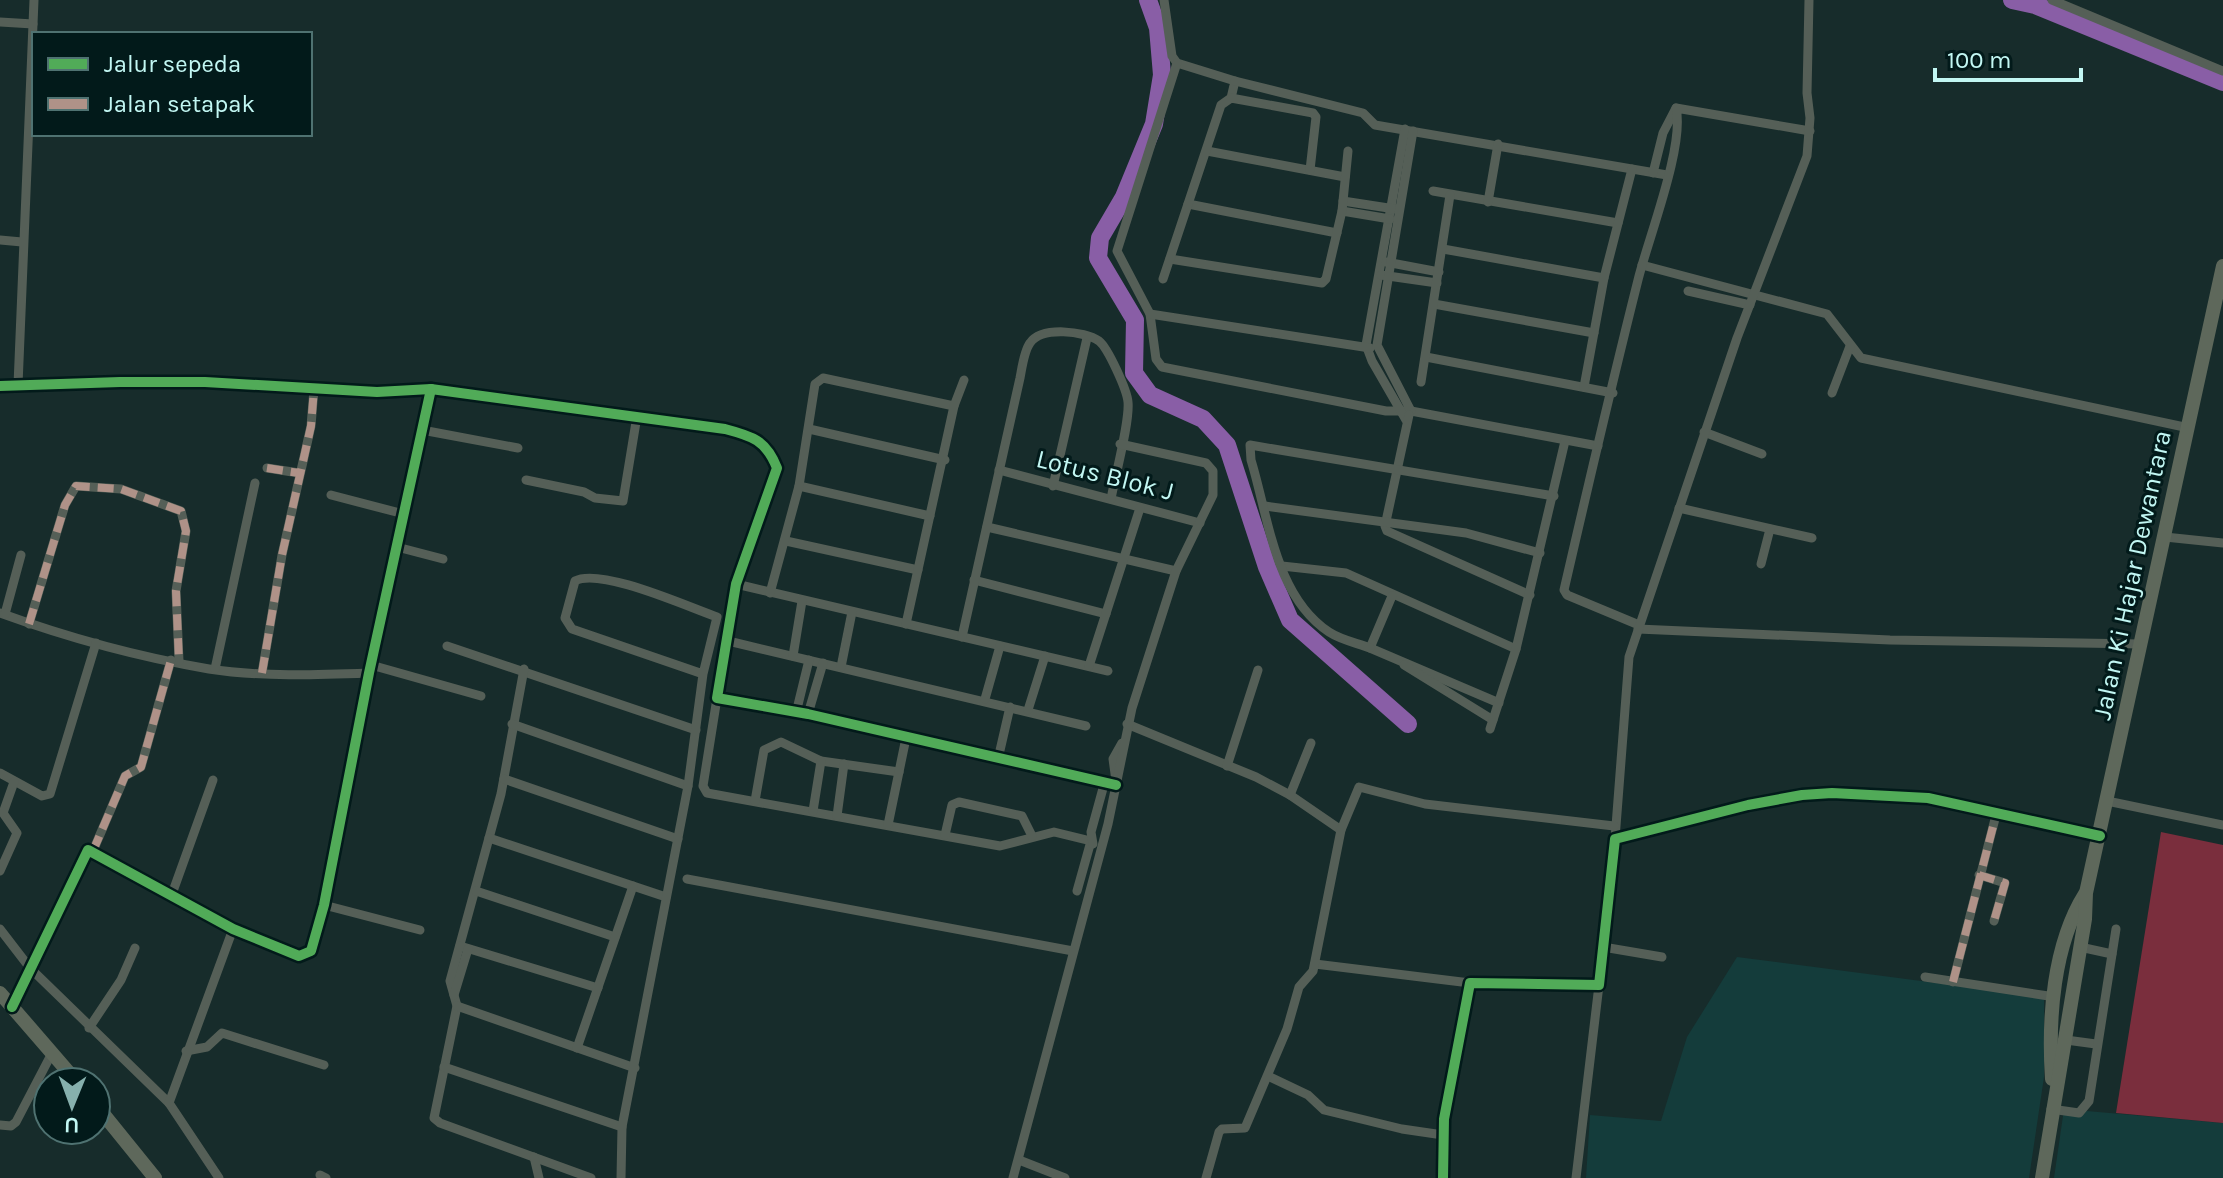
<svg xmlns="http://www.w3.org/2000/svg" width="2223" height="1178" font-family="Karla,sans-serif">
	<style>
		.built { fill: #143c3b }
		.green { fill: #7a2e3d }
		.lines { fill: none; stroke-linecap: round; stroke-linejoin: round }
		.river { stroke: #895ea6; stroke-width: 18 }
		.street { stroke: #555f57; stroke-width: 9 }
		.primary { stroke: #5e685b; stroke-width: 14 }
		.quiet { stroke: #af9288; stroke-width: 8; stroke-dasharray: 16 8; stroke-linecap: butt }
		.cycleway-casing { stroke: #021a1a; stroke-width: 15 }
		.cycleway { stroke: #51ab58; stroke-width: 10 }
		.labels { text-anchor: middle; dominant-baseline: central; stroke-width: 6; stroke-linejoin: round; paint-order: stroke }
		.street-label { font-size: 26px; fill: #c2f7f3; stroke: #021a1a }
	</style>
	<rect width="100%" height="100%" fill="#172c2b"/>
	<g class="built">
		<polygon points="1737,957 2044,997 2044,1077 2029,1178 1586,1178 1590,1115 1661,1121 1687,1037"/>
		<polygon points="2064,1109 2223,1123 2223,1178 2054,1178"/>
	</g>
	<polygon class="green" points="2161,832 2223,845 2223,1123 2116,1113"/>
	<g class="lines">
		<g class="river">
			<polyline points="1148,0 1158,28 1162,75 1154,124 1124,197 1100,238 1098,258 1135,320 1134,373 1150,395 1203,419 1227,445 1267,567 1290,620 1408,724"/>
			<polyline points="2012,0 2035,5 2223,82"/>
		</g>
		<g class="street">
			<polyline points="1164,0 1172,56 1177,63 1235,81 1231,98"/>
			<polyline points="2052,0 2223,71"/>
			<polyline points="0,22 33,24"/>
			<polyline points="1177,63 1117,251 1150,314 1156,359 1162,367 1386,411 1411,411 1598,446"/>
			<polyline points="1235,81 1363,113 1375,125 1667,175"/>
			<polyline points="1405,129 1366,345 1372,361 1406,420"/>
			<polyline points="1207,151 1345,177"/>
			<polyline points="1653,173 1663,133 1676,108"/>
			<polyline points="1433,191 1618,223"/>
			<polyline points="1343,201 1395,209"/>
			<polyline points="1488,202 1498,144"/>
			<polyline points="1188,204 1337,233"/>
			<polyline points="1342,211 1390,219"/>
			<polyline points="0,240 22,242"/>
			<polyline points="1443,249 1604,278"/>
			<polyline points="1170,259 1322,283 1326,279 1342,211 1348,151"/>
			<polyline points="1386,262 1439,272"/>
			<polyline points="1642,265 1827,314 1861,358 2189,428"/>
			<polyline points="1381,275 1437,283"/>
			<polyline points="1163,279 1221,105 1231,98 1313,113 1316,117 1310,170"/>
			<polyline points="1688,291 1750,305"/>
			<polyline points="1434,304 1594,333"/>
			<polyline points="1150,314 1370,348"/>
			<polyline points="1426,357 1613,393"/>
			<polyline points="1421,382 1450,195"/>
			<polyline points="18,385 34,0"/>
			<path d="M0 386 120 382H205L377 392 431 389 725 429C752 436 766 440 777 468L736 584 717 698 808 714 1116 785"/>
			<polyline points="1584,387 1604,278 1632,169"/>
			<polyline points="1832,393 1850,346"/>
			<polyline points="1411,411 1377,345 1413,131"/>
			<polyline points="1409,415 1385,526 1387,531 1530,595"/>
			<polyline points="809,429 945,460"/>
			<polyline points="422,430 518,448"/>
			<polyline points="1704,432 1762,454"/>
			<polyline points="267,468 299,473"/>
			<polyline points="999,470 1200,523"/>
			<polyline points="526,480 584,492 595,498 623,501 637,416"/>
			<polyline points="799,486 930,516"/>
			<polyline points="1053,486 1087,338"/>
			<polyline points="331,495 404,514"/>
			<polyline points="1265,506 1466,533 1540,553"/>
			<polyline points="1679,508 1812,538"/>
			<polyline points="987,527 1176,571"/>
			<polyline points="2165,537 2223,543"/>
			<polyline points="786,541 918,570"/>
			<polyline points="397,547 443,559"/>
			<polyline points="1761,564 1770,529"/>
			<polyline points="1282,566 1346,573 1516,649"/>
			<polyline points="974,580 1106,614"/>
			<polyline points="736,584 1108,671"/>
			<polyline points="770,593 799,486 815,384 823,378 954,406"/>
			<polyline points="1392,596 1370,648 1499,703"/>
			<path d="M0 613C66 637 139 657 209 669 261 677 316 675 369 673"/>
			<polyline points="5,614 21,555"/>
			<polyline points="29,624 65,505 76,486 121,489 181,511 186,531 176,591 179,661"/>
			<polyline points="906,624 954,406 964,380"/>
			<path d="M1639 625 1567 595 1564 590C1588 486 1612 383 1638 280 1648 239 1685 146 1676 108L1810 131"/>
			<polyline points="1638,629 1890,640 2142,644"/>
			<path d="M962 637 1020 378C1022 368 1024 351 1030 343 1042 326 1084 331 1099 341 1108 348 1127 390 1128 402 1130 422 1115 476 1111 499"/>
			<polyline points="724,640 1086,726"/>
			<polyline points="447,646 696,730"/>
			<path d="M1370 648C1357 643 1341 640 1329 632 1275 596 1269 519 1251 460L1250 445 1554 496"/>
			<polyline points="793,656 802,601"/>
			<polyline points="371,665 481,696"/>
			<polyline points="1404,665 1493,720"/>
			<polyline points="1089,666 1140,508"/>
			<polyline points="841,667 852,612"/>
			<polyline points="215,669 255,483"/>
			<polyline points="524,669 501,794 450,981 457,1006 434,1118 440,1123 591,1178"/>
			<polyline points="262,673 282,555 311,426 314,389"/>
			<polyline points="717,698 703,786 707,793 1000,846 1054,832 1091,841 1077,891"/>
			<polyline points="985,699 1000,646"/>
			<polyline points="1028,710 1045,656"/>
			<polyline points="796,713 809,660"/>
			<polyline points="808,714 823,663"/>
			<polyline points="512,724 688,786"/>
			<polyline points="1127,724 1256,777 1290,795 1341,830"/>
			<polyline points="1490,729 1516,649 1565,441"/>
			<polyline points="998,759 1010,707"/>
			<polyline points="1227,766 1258,670"/>
			<polyline points="0,773 42,796 50,794 96,643"/>
			<polyline points="504,779 678,839"/>
			<polyline points="1116,781 1113,759 1122,743"/>
			<polyline points="1290,795 1311,743"/>
			<polyline points="755,801 764,750 781,742 821,761 899,772"/>
			<polyline points="2107,801 2223,825"/>
			<polyline points="813,811 821,761"/>
			<polyline points="837,816 844,764"/>
			<polyline points="888,825 906,738"/>
			<polyline points="945,835 952,805 959,802 1022,816 1032,836"/>
			<polyline points="489,838 666,897"/>
			<polyline points="1615,839 1629,657 1737,338 1807,156 1810,118 1807,93 1809,0"/>
			<polyline points="1093,844 1091,832 1105,781"/>
			<polyline points="93,851 125,776 141,767 171,660"/>
			<polyline points="0,871 17,833 3,813 14,782"/>
			<polyline points="1979,875 2005,883 1994,921"/>
			<polyline points="687,879 1073,951"/>
			<polyline points="476,891 615,937"/>
			<polyline points="172,894 213,780"/>
			<polyline points="324,905 420,930"/>
			<polyline points="0,929 30,968 169,1103 219,1178"/>
			<polyline points="460,946 598,988"/>
			<polyline points="1603,947 1662,957"/>
			<polyline points="2080,947 2112,954"/>
			<polyline points="1315,964 1470,983"/>
			<polyline points="1925,977 2055,997"/>
			<polyline points="1953,982 1996,815"/>
			<polyline points="454,995 468,949"/>
			<polyline points="457,1006 635,1068"/>
			<polyline points="12,1007 88,850 233,929 299,956 311,951 324,905 369,673 431,389"/>
			<polyline points="89,1028 121,980 135,948"/>
			<polyline points="2066,1040 2096,1044"/>
			<polyline points="577,1048 633,886"/>
			<polyline points="186,1051 207,1047 222,1033 324,1065"/>
			<polyline points="444,1067 622,1127"/>
			<polyline points="1268,1076 1308,1095 1324,1110 1402,1129 1443,1135"/>
			<polyline points="169,1103 233,929"/>
			<polyline points="2051,1109 2079,1113 2089,1101 2116,929"/>
			<polyline points="0,1125 11,1126 16,1122 52,1053"/>
			<polyline points="534,1157 539,1178"/>
			<polyline points="1019,1160 1065,1178"/>
			<polyline points="320,1175 326,1178"/>
			<path d="M621 1178 622 1127 688 786 703 674 717 617C688 607 600 567 575 581L565 618 572 629 703 674"/>
			<polyline points="1013,1178 1108,824 1132,708 1176,571 1213,495 1213,471 1206,463 1120,444"/>
			<polyline points="1206,1178 1219,1132 1222,1129 1245,1128 1287,1029 1299,987 1313,971 1341,830 1359,787 1425,804 1614,826"/>
			<polyline points="1443,1178 1444,1119 1470,983 1599,985 1615,839 1748,805 1802,795 1832,793 1928,798 2100,836"/>
			<polyline points="1576,1178 1599,985"/>
		</g>
		<g class="primary">
			<polyline points="0,993 77,1082"/>
			<path d="M2052 1079C2048 1019 2053 945 2085 894"/>
			<polyline points="96,1105 155,1178"/>
			<polyline points="2042,1178 2085,919 2086,893 2223,266"/>
		</g>
		<g class="quiet">
			<polyline points="267,468 299,473"/>
			<polyline points="29,624 65,505 76,486 121,489 181,511 186,531 176,591 179,661"/>
			<polyline points="262,673 282,555 311,426 314,389"/>
			<polyline points="93,851 125,776 141,767 171,660"/>
			<polyline points="1979,875 2005,883 1994,921"/>
			<polyline points="1953,982 1996,815"/>
		</g>
		<g class="cycleway-casing">
			<g id="cycleway">
				<path d="M0 386 120 382H205L377 392 431 389 725 429C752 436 766 440 777 468L736 584 717 698 808 714 1116 785"/>
				<polyline points="12,1007 88,850 233,929 299,956 311,951 324,905 369,673 431,389"/>
				<polyline points="1443,1178 1444,1119 1470,983 1599,985 1615,839 1748,805 1802,795 1832,793 1928,798 2100,836"/>
			</g>
		</g>
		<use href="#cycleway" class="cycleway"/>
	</g>
	<g class="labels">
		<g class="street-label">
			<text transform="translate(1105 475) rotate(14)">Lotus Blok J</text>
			<text transform="translate(2132 575) rotate(-78)">Jalan Ki Hajar Dewantara</text>
		</g>
	</g>
	<rect x="32" y="32" width="280" height="104" fill="#021a1a" stroke="#4f7271" stroke-width="2"/>
	<rect x="48" y="58" width="40" height="12" fill="#51ab58" stroke="#4f7271" stroke-width="2"/>
	<text x="104" y="72" font-size="24" fill="#c2f7f3">Jalur sepeda</text>
	<rect x="48" y="98" width="40" height="12" fill="#af9288" stroke="#4f7271" stroke-width="2"/>
	<text x="104" y="112" font-size="24" fill="#c2f7f3">Jalan setapak</text>
	<g transform="translate(72 1106) rotate(181)"><circle r="38" fill="#021a1a" stroke="#4f7271" stroke-width="2"/>
	<path d="M0-6L14 30L0 20L-14 30Z" fill="#86b0ad"/>
	<text y="-12" font-size="22" font-weight="bold" text-anchor="middle" fill="#c2f7f3">U</text>
	</g>
	<path d="M1935 68v12h146v-12" fill="none" stroke="#c2f7f3" stroke-width="4"/>
	<text x="1947" y="68" font-size="24" fill="#c2f7f3" stroke="#021a1a" stroke-width="6" paint-order="stroke">100 m</text>
</svg>
